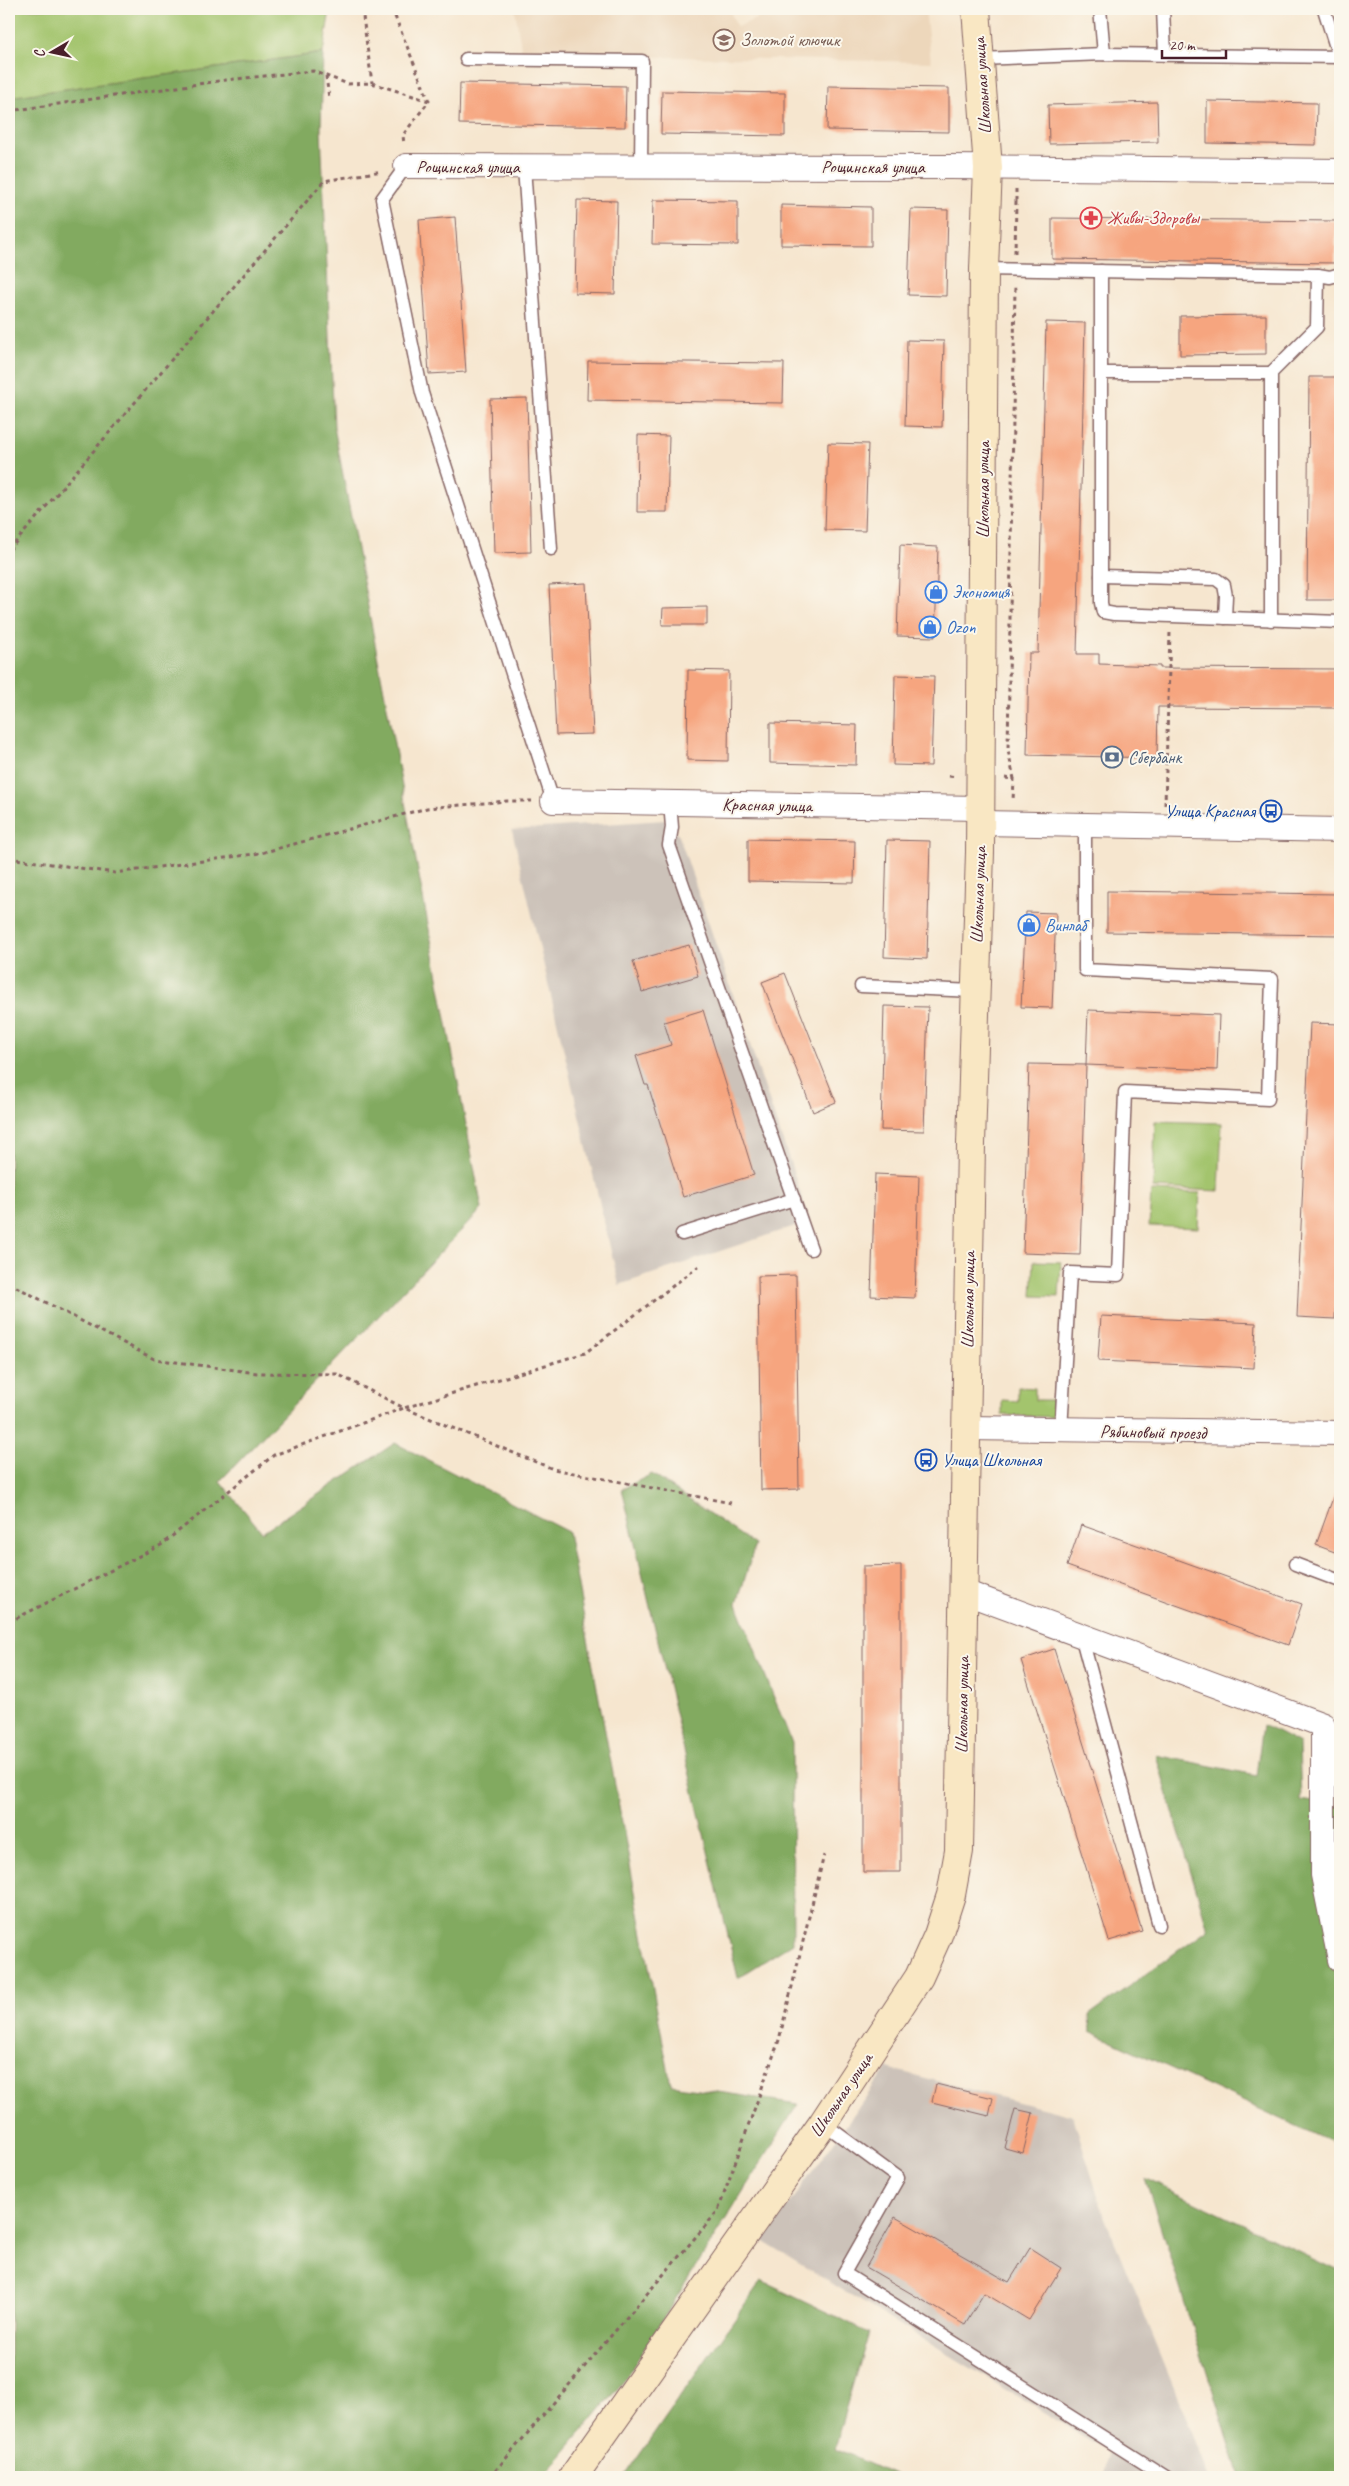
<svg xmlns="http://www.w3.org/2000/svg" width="1349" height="2486" font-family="Caveat,sans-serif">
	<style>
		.built { fill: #edd7bb }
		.industrial { fill: #ccc2b9 }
		.green { fill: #a3c46d; stroke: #76724c }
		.forest { fill: #82aa60; stroke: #666446 }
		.building { fill: #f6a57f }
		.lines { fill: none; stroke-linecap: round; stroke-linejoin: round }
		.lane-casing { stroke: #866564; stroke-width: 15 }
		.street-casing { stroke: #866564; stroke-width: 26 }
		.secondary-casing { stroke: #866564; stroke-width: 30 }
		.path { stroke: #866564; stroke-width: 3; stroke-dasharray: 4 4; stroke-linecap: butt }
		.lane { stroke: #fff; stroke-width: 12 }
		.street { stroke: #fff; stroke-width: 24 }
		.secondary { stroke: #f9e7c3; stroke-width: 28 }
		.labels { text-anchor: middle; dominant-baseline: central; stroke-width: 4; stroke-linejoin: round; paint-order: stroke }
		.education-label { font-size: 18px; fill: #785e54; stroke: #fbf7ec; text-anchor: start }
		.street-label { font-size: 18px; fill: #4a1f2b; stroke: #fbf7ec }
		.health-label { font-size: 18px; fill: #be3a42; stroke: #fbf7ec; text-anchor: start }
		.shop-label { font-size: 18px; fill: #366cbe; stroke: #fbf7ec; text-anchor: start }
		.service-label { font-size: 18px; fill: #4e5e75; stroke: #fbf7ec; text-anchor: start }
		.transit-label { font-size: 18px; fill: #164399; stroke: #fbf7ec; text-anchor: end }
	</style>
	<rect width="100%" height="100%" fill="#fbf7ec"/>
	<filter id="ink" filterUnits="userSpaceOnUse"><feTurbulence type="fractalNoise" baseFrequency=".02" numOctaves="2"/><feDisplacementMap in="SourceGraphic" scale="10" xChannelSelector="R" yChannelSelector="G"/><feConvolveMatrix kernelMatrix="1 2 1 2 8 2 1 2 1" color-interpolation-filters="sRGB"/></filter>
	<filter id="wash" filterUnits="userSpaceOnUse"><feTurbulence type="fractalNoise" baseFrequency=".0096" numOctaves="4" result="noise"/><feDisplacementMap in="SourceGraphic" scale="20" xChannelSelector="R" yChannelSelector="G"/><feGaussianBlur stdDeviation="1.12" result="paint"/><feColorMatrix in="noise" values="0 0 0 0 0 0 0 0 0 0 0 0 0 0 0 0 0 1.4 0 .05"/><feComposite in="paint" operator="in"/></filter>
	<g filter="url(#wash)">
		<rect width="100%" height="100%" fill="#f6e6cf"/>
		<polygon class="built" points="515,9 729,9 737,27 779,9 925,9 931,62 522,54"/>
		<g class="industrial">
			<polygon points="665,820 679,836 810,1221 619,1285 512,830"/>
			<polygon points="887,2068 1073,2116 1105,2218 1210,2477 1102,2477 1109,2452 762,2241"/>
		</g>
		<g class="green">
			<polygon points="9,9 329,9 330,10 323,53 9,97"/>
			<polygon points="1155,1121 1222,1123 1219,1191 1153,1188"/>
			<polygon points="1151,1191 1200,1193 1198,1228 1149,1226"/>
			<polygon points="1034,1261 1061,1262 1059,1297 1032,1296"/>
			<polygon points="1018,1387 1035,1388 1035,1400 1053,1400 1052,1417 1002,1415 1002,1400 1018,1401"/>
		</g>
		<g class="forest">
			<polygon points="323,53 321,130 334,427 482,1209 220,1481 262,1532 395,1443 568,1532 671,2085 798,2104 624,2381 544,2477 10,2477 9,97"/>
			<polygon points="652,1474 755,1545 737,1604 792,1743 793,1943 738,1978 622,1489"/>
			<polygon points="1263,1725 1299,1744 1301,1800 1340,1806 1340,2146 1090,2031 1089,2015 1208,1929 1156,1755 1256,1775"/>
			<polygon points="1145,2178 1340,2271 1340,2477 1240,2477"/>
			<polygon points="761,2281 869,2332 835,2449 898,2477 624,2477"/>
		</g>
		<g id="blocks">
			<g class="building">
				<polygon points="460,83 626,86 625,127 459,124"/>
				<polygon points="828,86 949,88 949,132 827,130"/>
				<polygon points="662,91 785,93 785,136 661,134"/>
				<polygon points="1207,101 1317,103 1316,145 1207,143"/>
				<polygon points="1157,102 1158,142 1049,144 1048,105"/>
				<polygon points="577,200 617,201 615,294 575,293"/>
				<polygon points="653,200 738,201 738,245 652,244"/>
				<polygon points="781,205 871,207 871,246 781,245"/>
				<polygon points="911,209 948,210 946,296 908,295"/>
				<polygon points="455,217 466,372 429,374 419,220"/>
				<polygon points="1052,218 1336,221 1335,263 1052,259"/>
				<polygon points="1266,315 1266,354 1180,355 1180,316"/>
				<polygon points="1046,322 1085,323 1077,654 1099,654 1099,664 1160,666 1160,668 1340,669 1340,708 1158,707 1157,758 1027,755 1029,653 1038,653"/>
				<polygon points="907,340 944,341 942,427 905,426"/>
				<polygon points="588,361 784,363 783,403 587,400"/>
				<polygon points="1309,377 1340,377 1340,600 1307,600"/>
				<polygon points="527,398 531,552 494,553 490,399"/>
				<polygon points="638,435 669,436 667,512 637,512"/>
				<polygon points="828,443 868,444 865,531 825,530"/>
				<polygon points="900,545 938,547 935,637 897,636"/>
				<polygon points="586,583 593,734 556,735 549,585"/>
				<polygon points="707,607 707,625 662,625 663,608"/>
				<polygon points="688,670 729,671 728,761 687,760"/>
				<polygon points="895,675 934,676 931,766 893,765"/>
				<polygon points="770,723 857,725 856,765 770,763"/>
				<polygon points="748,839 855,841 854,883 748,881"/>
				<polygon points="887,840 930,841 927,959 884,957"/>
				<polygon points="1107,891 1340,894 1339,935 1107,932"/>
				<polygon points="1026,912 1056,913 1052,1008 1021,1007"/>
				<polygon points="689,945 698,976 642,992 633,961"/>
				<polygon points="785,973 836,1102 813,1112 762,982"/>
				<polygon points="884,1006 928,1007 924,1131 881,1130"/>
				<polygon points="703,1010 754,1175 683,1197 648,1085 645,1085 636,1056 671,1045 664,1022"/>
				<polygon points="1088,1010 1219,1015 1217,1070 1086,1065"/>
				<polygon points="1310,1023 1340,1024 1340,1208 1335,1319 1297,1317"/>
				<polygon points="1029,1064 1086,1065 1080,1255 1023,1253"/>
				<polygon points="875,1174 919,1176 915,1298 871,1296"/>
				<polygon points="796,1275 799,1489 761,1490 758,1276"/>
				<polygon points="1101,1316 1256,1323 1254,1368 1098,1361"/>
				<polygon points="1338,1484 1340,1484 1340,1554 1316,1545"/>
				<polygon points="1081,1525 1302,1604 1288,1645 1067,1566"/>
				<polygon points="901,1565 901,1872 863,1872 863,1566"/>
				<polygon points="1054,1649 1142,1931 1109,1941 1021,1660"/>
				<polygon points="936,2084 993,2098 989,2116 932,2102"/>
				<polygon points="1015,2109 1033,2113 1023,2153 1005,2148"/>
				<polygon points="895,2217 1009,2282 1030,2248 1061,2268 1029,2320 984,2293 965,2325 866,2267"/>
			</g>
		</g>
	</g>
	<g filter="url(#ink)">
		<use href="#blocks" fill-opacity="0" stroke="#866564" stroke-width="1"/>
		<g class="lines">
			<g class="lane-casing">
				<g id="lane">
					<polyline points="1100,9 1104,54"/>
					<polyline points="1163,9 1165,54"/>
					<polyline points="1324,9 1339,57"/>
					<polyline points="466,59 642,61 641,167"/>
					<polyline points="980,59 1104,54 1340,57"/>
					<polyline points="406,166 382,199 422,393 553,801"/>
					<polyline points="524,167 551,549"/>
					<polyline points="984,269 1318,275 1317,327 1271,373 1271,620"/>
					<polyline points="1101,271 1101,603 1103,612 1114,614 1340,622"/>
					<polyline points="1318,275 1330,277 1340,274"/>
					<polyline points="1102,373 1271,373"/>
					<polyline points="1101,576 1216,579 1224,585 1226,596 1225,618"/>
					<polyline points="670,803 672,827 669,845 811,1249"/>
					<polyline points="861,986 974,991"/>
					<polyline points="682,1234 794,1199"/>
					<polyline points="1061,1431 1070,1273 1118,1275 1125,1092 1268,1099 1272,979 1085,970 1085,827"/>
					<polyline points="1295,1564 1340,1581"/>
					<polyline points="1081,1635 1159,1925"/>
					<polyline points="1323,1725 1340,1731"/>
					<polyline points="823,2123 898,2178 844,2273 1166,2477"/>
				</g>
			</g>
			<g class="street-casing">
				<g id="street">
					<polyline points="406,166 950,167 1340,171"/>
					<polyline points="553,801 980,808"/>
					<polyline points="980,823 1340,830"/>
					<polyline points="967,1428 1340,1433"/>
					<polyline points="964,1592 1323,1725 1323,1875 1340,1960"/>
				</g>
			</g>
			<g class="secondary-casing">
				<polyline id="secondary" points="573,2477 823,2123 919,1977 938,1935 951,1895 959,1851 971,1144 980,852 984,269 988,168 976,9"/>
			</g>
			<g class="path">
				<polyline points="362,9 372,83"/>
				<polyline points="392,9 429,101 403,135 404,145"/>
				<polyline points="326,76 329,98"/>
				<polyline points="9,111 226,80 313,71 348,84 372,83 429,101"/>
				<polyline points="1016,201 1016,188"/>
				<polyline points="1015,253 1016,201"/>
				<polyline points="9,550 324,181 382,171"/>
				<polyline points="949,776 956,777"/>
				<polyline points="1005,778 1014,779 1013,801"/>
				<polyline points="1014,779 1008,750 1015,285"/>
				<polyline points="1165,805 1170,632"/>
				<polyline points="9,858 115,873 261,853 427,808 507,801 532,801"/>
				<polyline points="9,1283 154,1359 257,1373 337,1374 404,1408 585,1353 699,1266"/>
				<polyline points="9,1622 161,1545 274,1455 404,1408 553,1469 731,1503"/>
				<polyline points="490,2477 718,2211 779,2040 824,1855"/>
			</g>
			<use href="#lane" class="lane"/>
			<use href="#street" class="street"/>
			<use href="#secondary" class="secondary"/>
		</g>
	</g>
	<defs>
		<g id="school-ring" transform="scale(1.125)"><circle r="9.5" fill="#fbf7ec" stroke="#8d6e63" stroke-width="1.5"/><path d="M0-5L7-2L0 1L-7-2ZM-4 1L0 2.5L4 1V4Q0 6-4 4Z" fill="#8d6e63"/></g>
		<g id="pharmacy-ring" transform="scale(1.125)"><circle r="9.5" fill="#fbf7ec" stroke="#e0444e" stroke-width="1.5"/><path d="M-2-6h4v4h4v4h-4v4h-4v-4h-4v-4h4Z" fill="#e0444e"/></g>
		<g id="shop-ring" transform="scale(1.125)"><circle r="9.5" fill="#fbf7ec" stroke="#3f7fe0" stroke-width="1.5"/><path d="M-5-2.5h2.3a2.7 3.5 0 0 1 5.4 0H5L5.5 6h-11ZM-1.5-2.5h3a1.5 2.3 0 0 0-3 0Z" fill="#3f7fe0"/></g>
		<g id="bank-ring" transform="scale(1.125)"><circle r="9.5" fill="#fbf7ec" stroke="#5c6f8a" stroke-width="1.5"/><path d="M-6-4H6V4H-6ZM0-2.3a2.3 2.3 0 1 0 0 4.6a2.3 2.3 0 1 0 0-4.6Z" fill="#5c6f8a"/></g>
		<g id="bus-ring" transform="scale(1.125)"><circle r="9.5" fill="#fbf7ec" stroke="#1a4fb4" stroke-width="1.5"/><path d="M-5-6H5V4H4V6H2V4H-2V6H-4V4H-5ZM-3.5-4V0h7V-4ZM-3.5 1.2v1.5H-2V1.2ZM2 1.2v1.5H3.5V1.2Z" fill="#1a4fb4"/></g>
	</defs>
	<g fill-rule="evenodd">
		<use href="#school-ring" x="724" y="40"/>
		<use href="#pharmacy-ring" x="1091" y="218"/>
		<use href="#shop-ring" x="936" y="592"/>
		<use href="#shop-ring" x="930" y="627"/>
		<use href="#bank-ring" x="1112" y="757"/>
		<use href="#bus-ring" x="1271" y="811"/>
		<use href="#shop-ring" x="1029" y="925"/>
		<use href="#bus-ring" x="926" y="1460"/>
	</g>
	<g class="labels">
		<g class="education-label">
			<text x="740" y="40">Золотой ключик</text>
		</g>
		<g class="street-label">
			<text transform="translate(982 86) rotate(-94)">Школьная улица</text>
			<text x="468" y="167">Рощинская улица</text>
			<text x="873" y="167">Рощинская улица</text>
			<text transform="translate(983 490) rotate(-90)">Школьная улица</text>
			<text transform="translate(767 805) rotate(1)">Красная улица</text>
			<text transform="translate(978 895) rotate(-88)">Школьная улица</text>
			<text transform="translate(968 1300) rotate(-89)">Школьная улица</text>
			<text transform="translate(1153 1432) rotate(1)">Рябиновый проезд</text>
			<text transform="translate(962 1705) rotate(-89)">Школьная улица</text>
			<text transform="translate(841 2095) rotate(-56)">Школьная улица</text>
		</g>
		<g class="health-label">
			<text x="1107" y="218">Живы-Здоровы</text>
		</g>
		<g class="shop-label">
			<text x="952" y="592">Экономия</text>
			<text x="946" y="627">Ozon</text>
			<text x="1045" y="925">Винлаб</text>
		</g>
		<g class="service-label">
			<text x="1128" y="757">Сбербанк</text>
		</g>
		<g class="transit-label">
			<text x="1255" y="811">Улица Красная</text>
			<text x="942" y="1460" text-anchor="start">Улица Школьная</text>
		</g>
	</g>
	<rect width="1349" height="2486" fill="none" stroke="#fbf7ec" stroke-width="30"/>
	<g transform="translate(52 52) rotate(261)" stroke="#fbf7ec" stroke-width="4" paint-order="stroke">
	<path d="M0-4L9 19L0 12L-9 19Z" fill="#4a1f2b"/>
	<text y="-8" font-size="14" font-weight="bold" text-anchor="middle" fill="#4a1f2b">С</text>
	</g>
	<path d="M1162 50v8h64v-8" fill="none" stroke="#4a1f2b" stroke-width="2.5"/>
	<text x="1169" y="50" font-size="15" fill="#4a1f2b" stroke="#fbf7ec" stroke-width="4" paint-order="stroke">20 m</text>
</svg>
